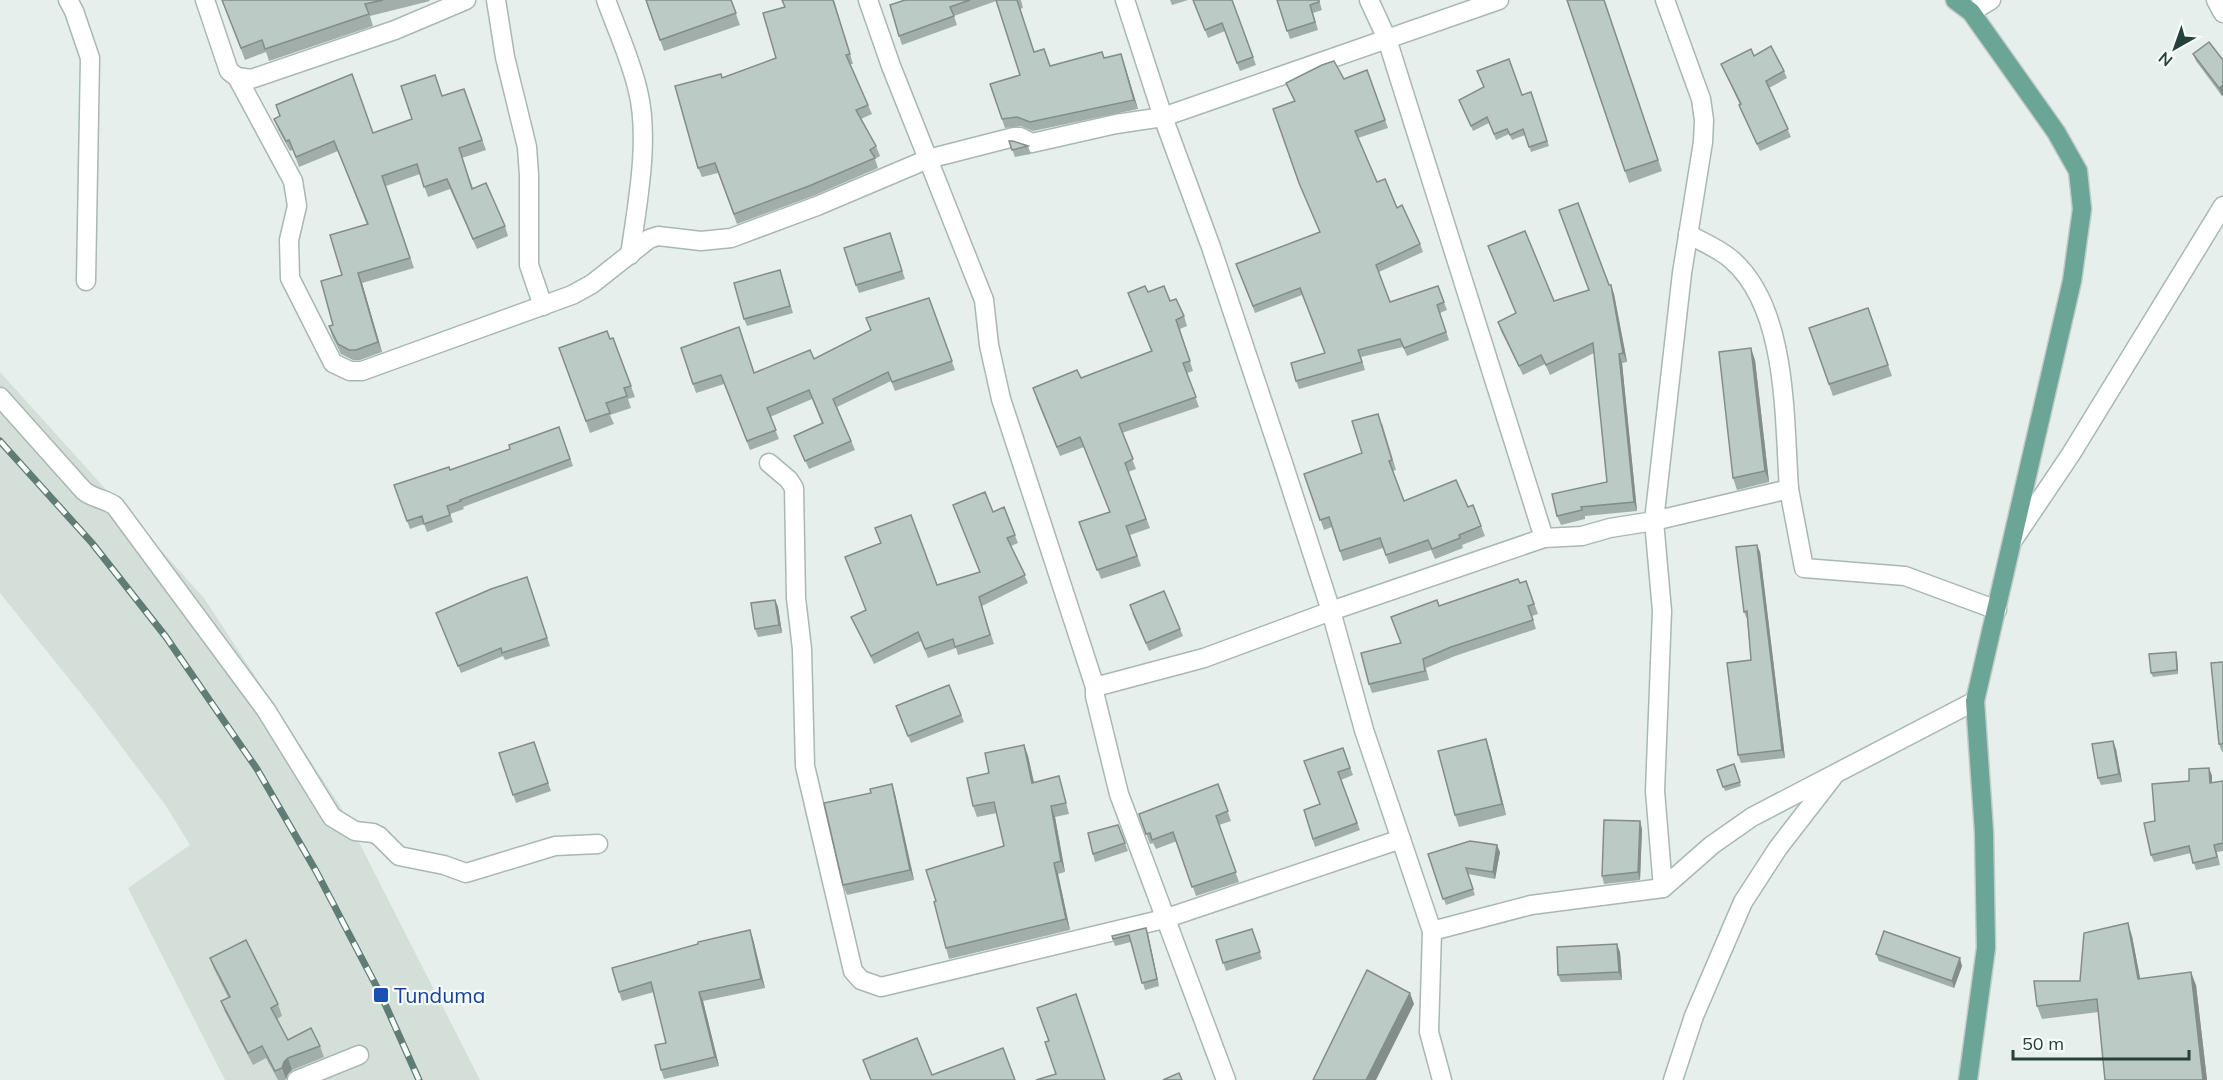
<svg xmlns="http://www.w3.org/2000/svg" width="2223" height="1080" font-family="Mulish,sans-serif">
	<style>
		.built { fill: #d4dfda }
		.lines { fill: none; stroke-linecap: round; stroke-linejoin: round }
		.minor-casing { stroke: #a8b8b2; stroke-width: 21 }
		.primary-casing { stroke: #c2cac8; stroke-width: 21 }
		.minor { stroke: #fff; stroke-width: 18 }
		.primary { stroke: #6aa596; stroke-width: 18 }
		.rail-casing { stroke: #5f7d75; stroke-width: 7 }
		.rail { stroke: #f7fbf9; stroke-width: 4.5; stroke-dasharray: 14; stroke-linecap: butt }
		.wall { fill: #a1aea9 }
		.shaded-wall { fill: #838d89 }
		.building { fill: #bbcac4; stroke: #838d89; stroke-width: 1.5 }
		.transit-dot { fill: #1a4fb4; stroke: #f7fbf9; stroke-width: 2 }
		.labels { text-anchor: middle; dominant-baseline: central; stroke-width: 4.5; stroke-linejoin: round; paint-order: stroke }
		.transit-label { font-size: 21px; fill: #164399; stroke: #f7fbf9; text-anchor: start }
	</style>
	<rect width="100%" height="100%" fill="#e6efeb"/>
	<polygon class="built" points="0,372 204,598 342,809 480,1080 225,1080 128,888 190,845 166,806 94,710 0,593"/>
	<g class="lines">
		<g class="minor-casing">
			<g id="minor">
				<polyline points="68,0 74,11 90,58 86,281"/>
				<polyline points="205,0 229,71 237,77 251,79 395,30 466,0"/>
				<polyline points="496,0 505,57 527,147 529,175 529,265 543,306"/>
				<path d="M606 0C617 30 631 60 638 91 650 140 637 206 630 255"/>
				<polyline points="868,0 891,66 984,300 989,345 1001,399 1095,687 1095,696 1119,794 1226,1080"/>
				<polyline points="1125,0 1163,117 1211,247 1283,463 1331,611 1364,730 1432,931 1429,1032 1442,1080"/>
				<polyline points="1369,0 1387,39 1544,538"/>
				<polyline points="2216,0 2223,13"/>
				<polyline points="1971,12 1991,0"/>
				<polyline points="237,77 293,181 297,206 289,240 290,278 333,363 350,371 362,371 572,295 592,284 649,239 658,236 701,241 731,238 817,206 928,159 1014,137 1020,137 1032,143 1116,124 1163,117 1499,0"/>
				<path d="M1688 234C1702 242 1720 249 1732 260 1788 309 1784 419 1789 489"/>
				<path d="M0 397 84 491C94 499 106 499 115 506L266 710 332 817 355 831 373 833 379 836 399 856 444 865 466 873 555 846 598 844"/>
				<polyline points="769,463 789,480 794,488 796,598 802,649 805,766 853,971 861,980 881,987 1164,919 1401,839"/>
				<polyline points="2013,540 2071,454 2223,206"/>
				<polyline points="1095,687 1204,658 1331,611 1544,538 1582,536 1610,528 1654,521 1789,489 1804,568 1905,576 1997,610"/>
				<polyline points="1663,888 1655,791 1662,611 1654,521 1682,273 1703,142 1704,120 1701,99 1665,0"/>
				<polyline points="1432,931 1531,905 1663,888 1712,845 1752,817 1975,701"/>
				<polyline points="297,1080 359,1055"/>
				<polyline points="1673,1080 1694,1016 1743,902 1778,848 1833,777"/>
			</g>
		</g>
		<g class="primary-casing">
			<polyline id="primary" points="1955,0 1971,12 2056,132 2078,171 2082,209 2072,281 1975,701 1984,832 1986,948 1968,1080"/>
		</g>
		<use href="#minor" class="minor"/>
		<use href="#primary" class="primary"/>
		<g class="rail-casing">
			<polyline id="rail" points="0,441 92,543 166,637 257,769 316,871 381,995 419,1080"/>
		</g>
		<use href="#rail" class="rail"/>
	</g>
	<g class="wall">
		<polygon points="222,0 429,0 430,1 370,16 373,26 269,61 266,52 245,60"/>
		<polygon points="646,0 731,0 740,25 664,51"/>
		<polygon points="834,0 853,64 850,64 872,114 861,119 876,146 880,156 875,159 878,168 813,196 737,224 718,173 702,177 698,168 722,78 776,58"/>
		<polygon points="905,0 1021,0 1023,8 1020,9 1034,52 1050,66 1104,58 1124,63 1138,109 1033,131 1021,126 1005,128 990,84 1020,75 996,1 954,16 957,25 902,45 899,36"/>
		<polygon points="1170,0 1188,0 1172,5"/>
		<polygon points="1193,0 1232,0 1256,65 1240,71 1225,31 1208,38"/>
		<polygon points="1277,0 1319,0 1322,10 1313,13 1318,30 1290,39"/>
		<polygon points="1567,0 1604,0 1662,171 1629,183"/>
		<polygon points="2193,54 2223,60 2223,95 2222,96 2196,61"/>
		<polygon points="1754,56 1784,71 1787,78 1769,88 1791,137 1760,151 1742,112 1739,105 1740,105 1721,64"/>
		<polygon points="1367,70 1388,128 1358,138 1377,182 1397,208 1420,244 1423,252 1379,272 1390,302 1438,286 1447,310 1440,313 1449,340 1407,356 1403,347 1361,357 1365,370 1299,389 1296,381 1325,353 1302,295 1255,313 1236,264 1320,232 1294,101 1286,83 1344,79"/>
		<polygon points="1477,71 1522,95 1531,92 1549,146 1531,152 1525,135 1512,140 1509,134 1496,140 1489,123 1473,131 1459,100 1484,87"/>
		<polygon points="464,89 486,150 462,158 473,188 505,226 508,236 477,249 450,189 428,197 420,174 386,186 414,268 362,283 382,352 360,360 353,360 341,354 332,336 329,326 333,325 342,275 367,225 338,151 299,167 293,150 290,151 278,129 274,119 373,133 412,119 442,96"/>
		<polygon points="1009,141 1028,146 1031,154 1015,157"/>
		<polygon points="890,233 905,279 859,293 856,285"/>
		<polygon points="1488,246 1554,301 1609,285 1614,294 1627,362 1622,363 1637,511 1585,516 1585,519 1561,525 1557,516 1607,482 1594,353 1550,375 1545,364 1523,375 1501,331 1498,322 1516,313"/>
		<polygon points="780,270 793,313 747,326 744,319"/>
		<polygon points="1128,293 1170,301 1184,316 1187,326 1180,329 1193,371 1187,373 1199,407 1122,433 1136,469 1128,472 1150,528 1130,535 1141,566 1101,579 1079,522 1110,512 1084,447 1060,456 1036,398 1081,378 1151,351"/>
		<polygon points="929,298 955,370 895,391 891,381 837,407 855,450 809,469 794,436 822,424 812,399 770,417 779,439 750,450 724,384 696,393 693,384 739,327 754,373 814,359 871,330"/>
		<polygon points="1868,308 1892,376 1833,396 1809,328"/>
		<polygon points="613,338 635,397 628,399 631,408 610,415 614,424 590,433 559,348"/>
		<polygon points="1755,360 1769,482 1737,490 1733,478"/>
		<polygon points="1382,423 1396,470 1392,471 1404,501 1468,507 1473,505 1485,536 1462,545 1463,548 1435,559 1431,550 1389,564 1383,548 1343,561 1332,527 1324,530 1304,474 1362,453"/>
		<polygon points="559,427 573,466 463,507 464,509 450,514 453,522 427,532 424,524 410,529 394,485 450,470 510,449"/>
		<polygon points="1004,507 1018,543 1011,546 1028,583 982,606 994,644 958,655 956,648 928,658 921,641 874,664 855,625 851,617 937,585 980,572 993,512"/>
		<polygon points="1760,552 1785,758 1741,763 1738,755 1751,660 1747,619 1744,612"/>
		<polygon points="527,577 550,646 505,660 503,656 461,673 436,613"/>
		<polygon points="1526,581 1538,614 1532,616 1536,629 1455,656 1426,668 1429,680 1372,693 1369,684 1401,643 1439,606"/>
		<polygon points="775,600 778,607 782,633 758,637 755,629"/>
		<polygon points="1132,613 1180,629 1183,636 1149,651"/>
		<polygon points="2176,652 2177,656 2178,674 2153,677 2151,673"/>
		<polygon points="2223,662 2223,752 2222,752 2219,744"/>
		<polygon points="949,685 964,722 911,743 896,706"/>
		<polygon points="534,742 551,791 516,803 499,753"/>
		<polygon points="1024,745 1028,756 1034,782 1062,787 1069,814 1055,817 1065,872 1058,874 1070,930 949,959 946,948 936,901 1004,846 997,813 977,817 973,806 989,773"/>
		<polygon points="1343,748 1353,775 1341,780 1360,830 1315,847 1304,810 1320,804"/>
		<polygon points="2116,749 2122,782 2101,785 2098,778"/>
		<polygon points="1490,751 1506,815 1459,827 1455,815"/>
		<polygon points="1734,764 1741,786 1725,791 1717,770"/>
		<polygon points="2209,768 2212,776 2212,783 2223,781 2223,851 2217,852 2220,865 2196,870 2191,853 2154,862 2151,855 2155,821"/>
		<polygon points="892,784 895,794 914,880 847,895 843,885 871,793"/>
		<polygon points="1218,784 1231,821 1219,825 1239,882 1196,896 1177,841 1156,849 1153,843 1150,844 1139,814"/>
		<polygon points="1118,825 1128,851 1095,862 1093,854"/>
		<polygon points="1642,829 1640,880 1604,884 1602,876"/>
		<polygon points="1500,852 1495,879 1468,874 1475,895 1446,905 1428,854"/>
		<polygon points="1252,929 1262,959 1226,971 1216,940"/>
		<polygon points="750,930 753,939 765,988 703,1001 719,1066 664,1079 661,1070 666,1043 654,992 622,1001 619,992"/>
		<polygon points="1148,934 1159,986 1145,990 1131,942 1115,946 1112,936"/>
		<polygon points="2132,936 2140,979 2196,985 2207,1080 2105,1080 2099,1012 2042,1019 2037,1006 2080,981"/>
		<polygon points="1620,952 1622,980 1561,982 1558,975"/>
		<polygon points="1876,954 1962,966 1954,988 1879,961"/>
		<polygon points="210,958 278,1004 282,1016 277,1019 288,1040 320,1046 324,1057 292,1070 288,1074 286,1079 285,1080 278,1080 266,1058 253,1065 225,1012 221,1001 228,997 214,969"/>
	</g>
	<g class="shaded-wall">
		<polygon points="1121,54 1124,63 1138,109 1134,100"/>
		<polygon points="2223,85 2223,95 2222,96 2219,88"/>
		<polygon points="358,273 362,283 382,352 378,342"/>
		<polygon points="1611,285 1614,294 1627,362 1623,353"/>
		<polygon points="1751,348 1755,360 1769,482 1765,471"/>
		<polygon points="1619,354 1622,363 1637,511 1634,502"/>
		<polygon points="1757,545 1760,552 1785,758 1782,750"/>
		<polygon points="775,600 778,607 782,633 779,625"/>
		<polygon points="2176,652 2177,656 2178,674 2177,670"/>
		<polygon points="1486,739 1490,751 1506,815 1502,804"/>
		<polygon points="2113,741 2116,749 2122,782 2119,774"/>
		<polygon points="1024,745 1028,756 1036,793 1032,783"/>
		<polygon points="2209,768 2212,776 2212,791 2210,783"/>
		<polygon points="892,784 895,794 914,880 910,870"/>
		<polygon points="1051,806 1055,817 1065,872 1061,861"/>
		<polygon points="1640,821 1642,829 1640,880 1638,872"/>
		<polygon points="1497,845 1500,852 1495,879 1493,872"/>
		<polygon points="1054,863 1058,874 1070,930 1066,919"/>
		<polygon points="2128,923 2132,936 2143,993 2138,979"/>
		<polygon points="1146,928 1148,934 1159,986 1157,979"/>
		<polygon points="750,930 753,939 765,988 761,979"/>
		<polygon points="1617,944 1620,952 1622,980 1619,972"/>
		<polygon points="1960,958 1962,966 1954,988 1952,981"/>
		<polygon points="2191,972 2196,985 2207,1080 2203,1080"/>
		<polygon points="699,992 703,1001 719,1066 715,1057"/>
		<polygon points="1410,993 1414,1004 1376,1080 1366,1080"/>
		<polygon points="288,1058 292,1070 288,1074 286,1079 282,1068 284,1062"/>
	</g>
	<g class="building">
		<polygon points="222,0 383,0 365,4 369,14 265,49 262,40 241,48"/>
		<polygon points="646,0 731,0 736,13 660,40"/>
		<polygon points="782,0 833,0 850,54 846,55 868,105 856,110 876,146 870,150 875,158 809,186 734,214 715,163 698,168 675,86 721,74 722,78 776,58 763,13 785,7"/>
		<polygon points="905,0 970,0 950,7 954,16 899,36 890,5"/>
		<polygon points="996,0 1017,0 1034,52 1044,49 1050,66 1102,52 1104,58 1121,54 1134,100 1030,122 1017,117 1002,119 990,84 1020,75"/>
		<polygon points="1193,0 1232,0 1253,57 1237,63 1222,23 1205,30"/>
		<polygon points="1277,0 1319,0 1319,2 1310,5 1315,22 1287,31"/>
		<polygon points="1567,0 1604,0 1658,160 1625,171"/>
		<polygon points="2209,42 2223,60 2223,85 2219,88 2193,54"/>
		<polygon points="1771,46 1784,71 1766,81 1788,129 1757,144 1739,105 1741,104 1721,64 1751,49 1754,56"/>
		<polygon points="1509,59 1522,95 1531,92 1547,141 1529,147 1523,129 1510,135 1507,129 1494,134 1487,117 1471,126 1459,100 1484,87 1477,71"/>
		<polygon points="1334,61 1344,79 1367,70 1385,120 1355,131 1377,182 1385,179 1397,208 1402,205 1420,244 1376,265 1390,302 1438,286 1444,302 1437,305 1446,332 1404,348 1400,339 1358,350 1362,362 1296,381 1291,363 1325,353 1300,288 1253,306 1236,264 1320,232 1299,183 1273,109 1295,101 1286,83 1322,65"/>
		<polygon points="352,74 373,133 412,119 401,86 435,75 442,96 464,89 482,140 459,148 472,189 486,183 505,226 473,239 447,179 424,187 417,164 382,176 410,258 358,273 378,342 356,350 349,350 338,344 329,326 333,325 321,281 342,275 330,235 368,224 334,141 296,157 289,140 286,141 274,119 280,116 276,105"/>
		<polygon points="1009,141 1013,141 1028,146 1012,150"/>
		<polygon points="1578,203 1609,285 1611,285 1623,353 1619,354 1634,502 1581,507 1582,510 1557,516 1552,494 1607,482 1593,343 1546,365 1541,355 1519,366 1498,322 1516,313 1488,246 1525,231 1554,301 1589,290 1559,210"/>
		<polygon points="890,233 902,271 856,285 844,248"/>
		<polygon points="780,270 790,306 744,319 734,283"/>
		<polygon points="1145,286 1148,292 1164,286 1170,301 1176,299 1184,316 1176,320 1190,361 1183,363 1196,397 1119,424 1133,459 1125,463 1146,519 1126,526 1137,556 1097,570 1079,522 1110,512 1080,437 1057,447 1033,388 1077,370 1081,378 1152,351 1128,293"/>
		<polygon points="929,298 952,361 892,382 888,372 833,399 851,441 805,461 794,436 823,423 809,390 767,408 776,430 747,441 721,375 693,384 681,348 739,327 754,373 810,350 814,359 871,330 866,318"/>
		<polygon points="1868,308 1888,365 1829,384 1809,328"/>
		<polygon points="607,331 610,339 613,338 631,386 624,388 627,396 606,403 610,413 586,421 559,348"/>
		<polygon points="1751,348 1765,471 1733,478 1719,352"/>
		<polygon points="1378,414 1392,460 1389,461 1404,501 1456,480 1468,507 1473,505 1481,526 1459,535 1460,538 1432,549 1428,540 1386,555 1380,538 1340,551 1329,517 1320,520 1304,474 1362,453 1352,421"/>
		<polygon points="559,427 570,459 460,500 461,501 447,506 450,515 424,524 422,516 407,521 394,485 449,467 450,470 510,449 509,445"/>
		<polygon points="985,492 993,512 1004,507 1015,535 1007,538 1025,575 979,597 990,635 955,647 953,639 925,649 918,632 871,656 851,617 866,610 845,557 881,543 875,528 911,515 937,585 980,572 953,505"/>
		<polygon points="1757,545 1782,750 1738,755 1727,663 1751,660 1747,611 1744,612 1736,547"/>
		<polygon points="527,577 547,638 502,653 501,648 458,666 436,613 491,589"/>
		<polygon points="1518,579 1520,583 1526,581 1534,604 1528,606 1533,620 1451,647 1423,659 1425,671 1369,684 1361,653 1401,643 1391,617 1437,600 1439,606"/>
		<polygon points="1164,591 1180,629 1146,643 1130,605"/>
		<polygon points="775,600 779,625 755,629 751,603"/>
		<polygon points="2176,652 2177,670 2151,673 2149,654"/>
		<polygon points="2223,662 2223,744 2219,744 2211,663"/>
		<polygon points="949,685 961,715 908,736 896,706"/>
		<polygon points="1486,739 1502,804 1455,815 1438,751"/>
		<polygon points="2113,741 2119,774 2098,778 2092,744"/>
		<polygon points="534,742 548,783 513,795 499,753"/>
		<polygon points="1024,745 1032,783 1059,776 1066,803 1051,806 1061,861 1054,863 1066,919 946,948 934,902 936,901 926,870 1004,846 994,802 973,806 967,778 989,773 985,753"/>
		<polygon points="1343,748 1350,768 1338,772 1357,823 1313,839 1304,810 1320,804 1304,761"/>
		<polygon points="1734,764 1740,782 1723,787 1717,770"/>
		<polygon points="2209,768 2210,783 2223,781 2223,843 2214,845 2217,857 2193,863 2189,846 2151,855 2144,823 2155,821 2152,784 2189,781 2189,769"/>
		<polygon points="892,784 910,870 843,885 824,803 871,793 870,789"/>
		<polygon points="1218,784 1228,811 1216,816 1236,872 1192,887 1173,832 1152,840 1150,833 1146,834 1139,814"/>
		<polygon points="1604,820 1640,821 1638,872 1602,876"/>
		<polygon points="1118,825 1125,843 1093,854 1088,833"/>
		<polygon points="1470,841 1497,845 1493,872 1466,868 1473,889 1443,899 1428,854"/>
		<polygon points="2128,923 2138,979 2191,972 2203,1080 2105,1080 2097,999 2037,1006 2034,981 2080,981 2084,933"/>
		<polygon points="1146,928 1157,979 1142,983 1129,935 1113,939 1112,936"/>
		<polygon points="1252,929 1260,952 1223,963 1216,940"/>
		<polygon points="750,930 761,979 699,992 715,1057 661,1070 655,1045 666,1043 651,982 619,992 612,968 698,944 698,942"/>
		<polygon points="1884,931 1960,958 1952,981 1876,954"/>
		<polygon points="246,940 278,1004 271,1008 288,1040 311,1028 320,1046 288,1058 284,1062 282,1068 275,1071 262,1046 248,1053 221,1001 230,997 210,958"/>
		<polygon points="1617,944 1619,972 1558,975 1557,947"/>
		<polygon points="1367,970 1410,993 1366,1080 1313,1080"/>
		<polygon points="1076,994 1105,1080 1036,1080 1056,1074 1045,1042 1049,1041 1037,1008"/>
		<polygon points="917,1038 932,1075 1003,1048 1015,1080 871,1080 863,1060"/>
		<polygon points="1179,1073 1182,1080 1163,1080"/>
	</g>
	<rect class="transit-dot" x="373" y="987" width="16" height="16" rx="3"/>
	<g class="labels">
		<g class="transit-label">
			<text x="394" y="995">Tunduma</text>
		</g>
	</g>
	<g transform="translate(2175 48) rotate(220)" stroke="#f7fbf9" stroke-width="4.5" paint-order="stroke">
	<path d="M0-4.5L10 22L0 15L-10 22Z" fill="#24423a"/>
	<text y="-9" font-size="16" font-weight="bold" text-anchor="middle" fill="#24423a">N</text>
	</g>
	<path d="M2013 1050v9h176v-9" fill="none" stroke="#24423a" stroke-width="3"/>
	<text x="2022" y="1050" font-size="18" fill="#24423a" stroke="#f7fbf9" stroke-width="4.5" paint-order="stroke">50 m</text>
</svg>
